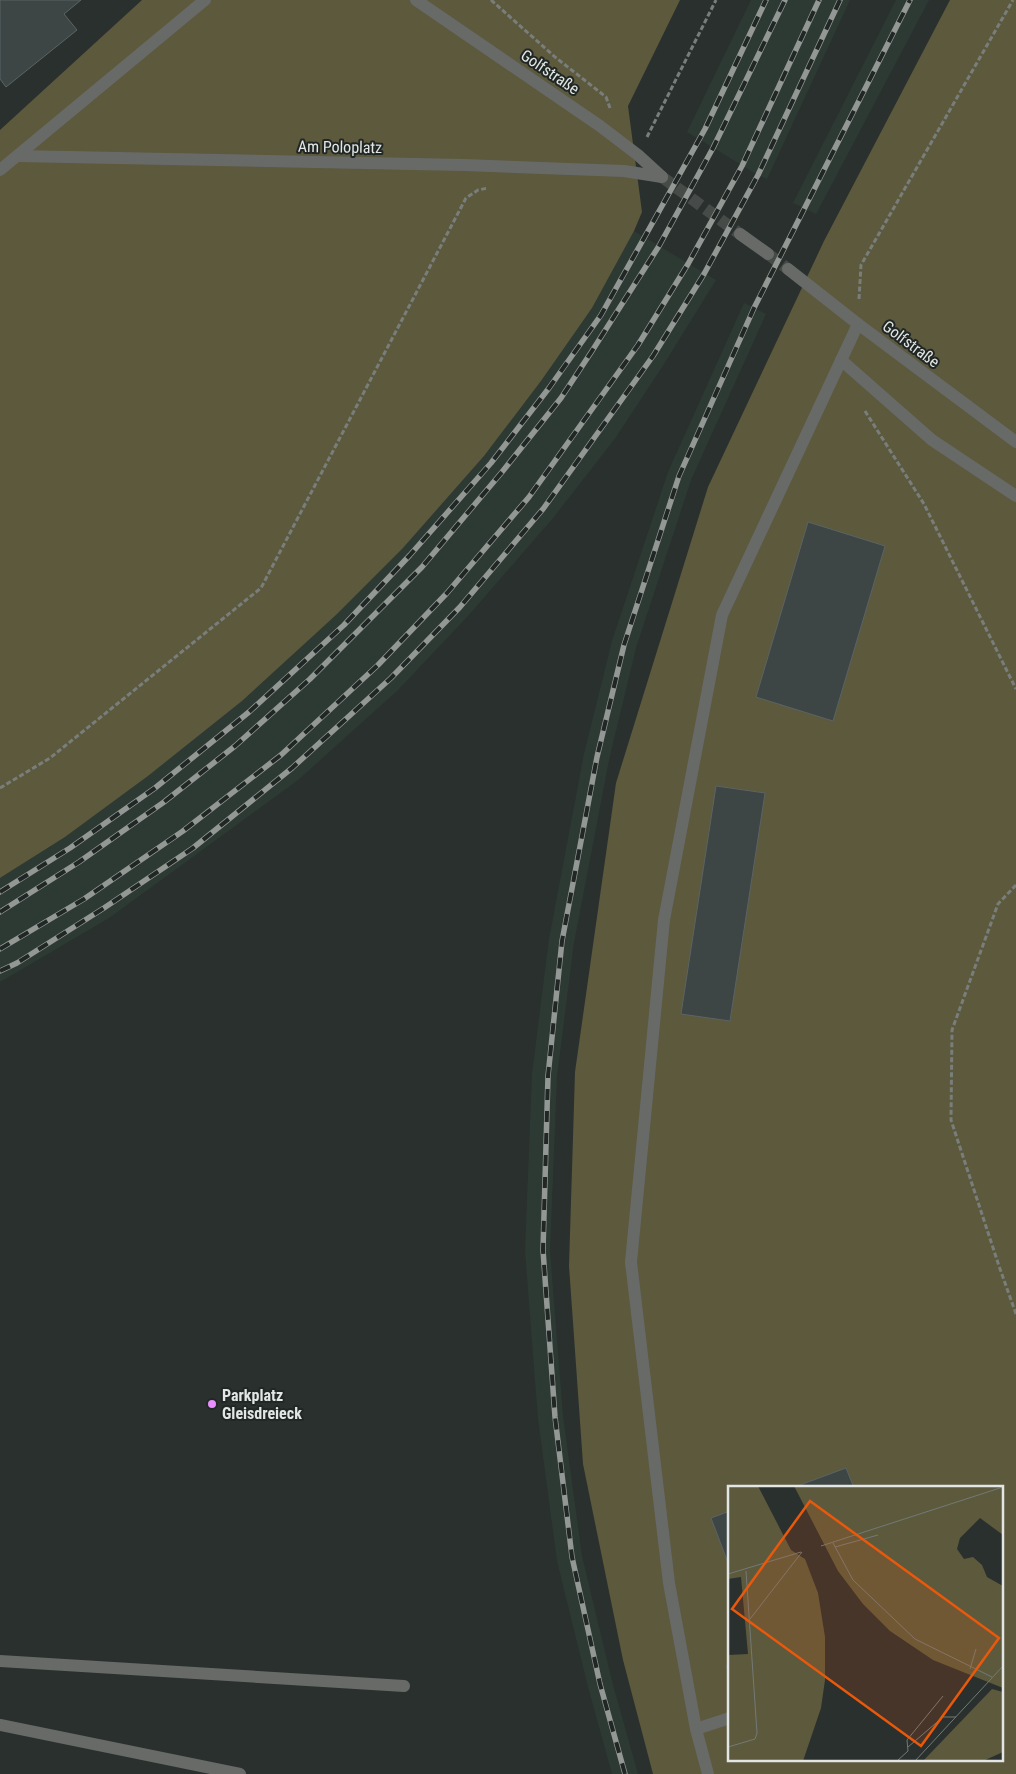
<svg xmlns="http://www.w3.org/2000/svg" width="1016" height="1774" font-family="'Roboto Condensed',sans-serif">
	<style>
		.built { fill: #2d3a34 }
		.forest { fill: #5c593d; fill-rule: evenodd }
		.building { fill: #3d4545; stroke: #5b6464 }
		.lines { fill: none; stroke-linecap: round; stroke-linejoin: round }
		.street-tunnel { stroke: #464b48; stroke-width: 12; stroke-dasharray: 12 6; stroke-linecap: butt }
		.path { stroke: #797e7b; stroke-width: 3; stroke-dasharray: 5 2.5; stroke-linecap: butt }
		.lane { stroke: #686a68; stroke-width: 12 }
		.street { stroke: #686a68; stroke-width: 12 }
		.rail-casing { stroke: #939895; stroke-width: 5.5 }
		.rail { stroke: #202724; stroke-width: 4; stroke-dasharray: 11; stroke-linecap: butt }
		.poi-dot { fill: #e98efe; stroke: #202724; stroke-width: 2 }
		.labels { text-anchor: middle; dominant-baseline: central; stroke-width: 4; stroke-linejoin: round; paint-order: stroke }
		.street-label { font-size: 16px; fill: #e2e6e4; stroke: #202724 }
		.poi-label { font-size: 16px; font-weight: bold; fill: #e2e6e4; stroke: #202724; text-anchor: start }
		.inset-road { fill: none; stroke: #747976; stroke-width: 1 }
		.view { fill: #e8590c; fill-opacity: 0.15; stroke: #e8590c; stroke-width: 2.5 }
		.inset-edge { fill: none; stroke: #e2e6e4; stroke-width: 2.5 }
	</style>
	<rect width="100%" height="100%" fill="#2a302d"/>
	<g class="built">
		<polygon points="751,0 850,0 767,179 758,175 687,132"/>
		<polygon points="896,0 929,0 816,214 793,203"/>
		<polygon points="634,231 716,280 664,364 614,440 553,518 468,616 398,690 298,780 109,918 0,982 0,878 65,837 148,776 242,701 336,615 403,548 484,456 541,381 592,308"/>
		<polygon points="744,303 766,314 691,480 636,648 609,760 574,943 557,1076 550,1251 563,1416 582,1556 612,1681 638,1774 612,1774 588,1687 557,1561 538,1419 525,1251 532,1074 549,939 584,754 612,641 668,472"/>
	</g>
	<g class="forest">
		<polygon points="142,0 680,0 628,106 642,212 634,231 592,308 541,381 484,456 403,548 336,615 242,701 148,776 65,837 0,878 0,130"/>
		<path d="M950 0H1016V1774H653L623 1660 583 1464 569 1266 575 1072 616 783 708 487 824 241ZM730 1488H1002V1760H730Z"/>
	</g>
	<g class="building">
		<polygon points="0,0 81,0 64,14 77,30 6,87 0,79"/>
		<polygon points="808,522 885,546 833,721 756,697"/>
		<polygon points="716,786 765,793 730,1021 681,1014"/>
		<polygon points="846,1468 854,1488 792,1488"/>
		<polygon points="730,1511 730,1568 711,1518"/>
		<polygon points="730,1664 730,1678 726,1666"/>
	</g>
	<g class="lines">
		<g class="street-tunnel">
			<polyline points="662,177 740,234"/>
			<polyline points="768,254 788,269"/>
		</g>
		<g class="path">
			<polyline points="491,0 555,57 606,97 610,108"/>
			<polyline points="647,137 716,0"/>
			<polyline points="859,299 861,265 1013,0"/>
			<polyline points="865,411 924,504 1016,689"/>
			<polyline points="0,788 50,758 261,588 466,198 478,190 488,188"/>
			<polyline points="1016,885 998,904 952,1030 951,1120 999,1266 1016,1314"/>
		</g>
		<g class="lane">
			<polyline points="841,360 932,440 1016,496"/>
			<polyline points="0,1661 404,1686"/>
			<polyline points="0,1725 240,1774"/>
			<polyline points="696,1729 730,1718"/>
			<polyline points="708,1774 696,1729 669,1583 631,1262 664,920 722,615 858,324"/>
		</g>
		<g class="street">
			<polyline points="416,0 600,126 638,155 662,177"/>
			<polyline points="17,156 464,165 624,171 662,177"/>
			<polyline points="0,170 205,0"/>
			<polyline points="740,234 768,254"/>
			<polyline points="788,269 858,324 1016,442"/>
		</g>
		<g class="rail-casing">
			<g id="rail">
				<polyline points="0,892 70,848 155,788 249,712 344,625 410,555 491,463 549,388 601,315 705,129 766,0"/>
				<polyline points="0,912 79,862 164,802 235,746 310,679 422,567 502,472 561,398 592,351 659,246 713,148 785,0"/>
				<polyline points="0,949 84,899 183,831 281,755 378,665 447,593 529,497 638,345 688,264 742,166 819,0"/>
				<polyline points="0,971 17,963 104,908 193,848 292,768 391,678 460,607 543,509 653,356 704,274 758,175 840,0"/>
				<polyline points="625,1774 600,1684 572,1557 555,1417 543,1250 548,1076 562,941 597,757 624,645 679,476 754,308 910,0"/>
			</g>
		</g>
		<use href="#rail" class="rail"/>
	</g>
	<circle class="poi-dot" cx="212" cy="1404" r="5"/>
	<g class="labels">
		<g class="street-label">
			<text transform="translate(550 72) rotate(34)">Golfstraße</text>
			<text transform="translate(340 147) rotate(1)">Am Poloplatz</text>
			<text transform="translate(911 344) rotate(37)">Golfstraße</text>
		</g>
		<g class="poi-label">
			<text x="222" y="1395">Parkplatz<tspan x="222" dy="18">Gleisdreieck</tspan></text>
		</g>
	</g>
	<g transform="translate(728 1486)">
		<rect width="275" height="275" fill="#2a302d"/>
		<path d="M0 0H30L63 64 77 73 90 107 97 151V194L93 222 75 275H0V169L20 168 13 91 0 93ZM66 0H275V49L252 32 232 52 229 63 236 73 245 71 254 79 259 91 275 100V202L205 174 162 145 135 118 110 85ZM264 203 275 206V266L255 275H195Z" fill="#5c593d"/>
		<path class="inset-road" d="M105 57 125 94 187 153 264 191M93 60 275 1M107 61 150 49M0 88 73 66M22 133 74 66M242 183 248 163M0 261 27 253 29 247 18 85M180 261 215 231H228M169 275 180 265 179 254 215 210M187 275 275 180"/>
		<path class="view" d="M82 15 271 152 193 260 4 123Z"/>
		<rect width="275" height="275" class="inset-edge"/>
	</g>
</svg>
